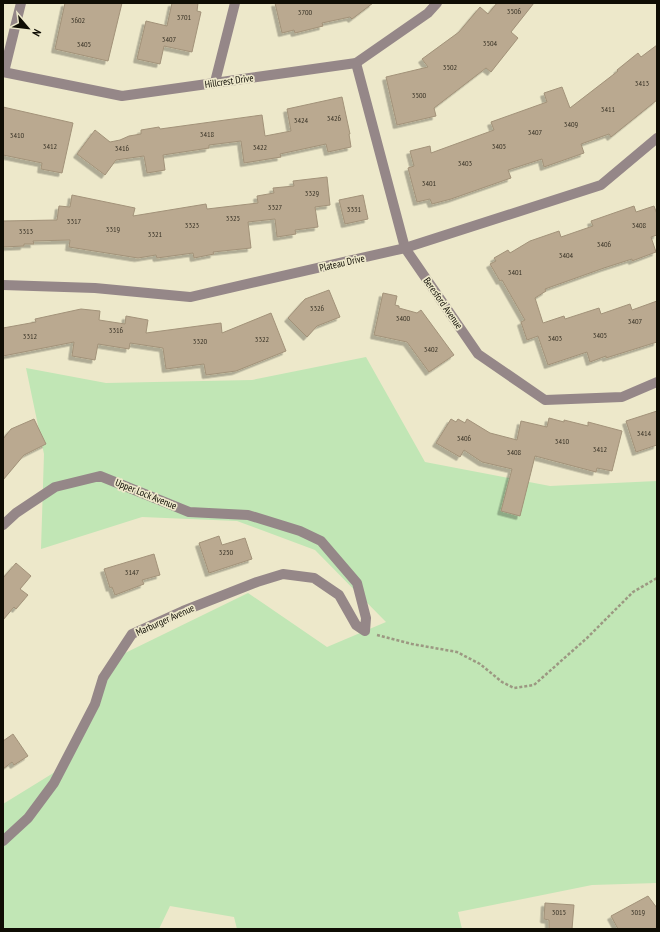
<svg xmlns="http://www.w3.org/2000/svg" width="660" height="932" font-family="'PT Sans Narrow',sans-serif">
	<style>
		.green { fill: #c1e6b5 }
		.building { fill: #baa990; stroke: #a29279; filter: url(#shadow) }
		.lines { fill: none; stroke-linecap: round; stroke-linejoin: round }
		.path { stroke: #9c9882; stroke-width: 2.5; stroke-dasharray: 3 2; stroke-linecap: butt }
		.street { stroke: #958788; stroke-width: 10 }
		.labels { text-anchor: middle; dominant-baseline: central; stroke-width: 3.5; stroke-linejoin: round; paint-order: stroke }
		.number-label { font-size: 8px; fill: #3a3427 }
		.street-label { font-size: 10px; fill: #0f0d04; stroke: #ede8ca }
	</style>
	<defs>
		<filter id="shadow"><feDropShadow dx="-3.5" dy="3.5" stdDeviation="0" flood-color="#0004"/></filter>
	</defs>
	<rect width="100%" height="100%" fill="#ede8ca"/>
	<polygon class="green" points="366,357 425,462 550,486 657,481 657,883 592,885 458,912 462,929 237,929 234,917 170,906 159,929 3,929 3,804 55,772 121,655 248,593 327,647 386,622 315,550 237,521 142,517 41,549 44,454 26,368 106,383 252,380"/>
	<g class="building">
		<polygon points="65,3 122,3 108,61 55,49"/>
		<polygon points="172,3 198,3 197,11 201,12 192,52 164,46 160,64 137,59 146,21 167,26"/>
		<polygon points="275,3 373,3 352,19 350,17 322,23 323,26 295,33 294,30 282,33"/>
		<polygon points="497,3 534,3 511,32 518,38 491,72 486,68 434,108 436,116 397,125 386,77 428,67 422,59 459,32 480,7 488,14"/>
		<polygon points="657,45 657,100 611,137 609,134 581,144 584,153 544,167 542,159 508,170 511,178 451,199 432,204 430,199 417,202 408,168 414,166 410,151 430,146 431,153 494,130 491,122 547,102 544,93 562,87 570,108 618,71 617,70 638,53 641,57"/>
		<polygon points="342,97 350,134 349,134 351,147 328,152 326,144 280,154 281,157 244,163 241,141 209,145 209,148 163,155 165,170 147,173 144,156 116,160 105,175 77,154 95,130 110,142 120,140 129,136 141,134 141,130 159,127 160,129 262,115 265,136 291,131 287,109"/>
		<polygon points="3,107 73,123 62,173 41,169 42,163 3,155"/>
		<polygon points="327,177 330,205 315,207 318,227 295,230 296,234 277,237 275,219 248,222 251,248 213,252 214,254 194,258 193,253 157,258 156,255 138,258 69,247 70,240 33,241 34,244 24,244 24,246 3,247 3,221 57,220 59,206 70,207 72,195 135,208 133,216 206,204 207,209 258,203 257,196 274,193 273,188 294,186 293,181"/>
		<polygon points="363,195 368,219 345,224 339,200"/>
		<polygon points="634,206 636,212 654,206 657,214 657,235 651,237 656,252 632,261 632,259 604,268 545,289 546,291 535,298 543,323 564,316 565,319 599,308 601,314 630,304 632,310 657,301 657,342 606,358 606,356 590,362 587,352 548,365 538,336 527,340 521,322 525,320 502,280 500,281 490,264 496,261 494,258 508,250 510,253 530,241 559,231 561,237 593,226 591,221"/>
		<polygon points="329,290 340,317 317,326 307,337 288,318 305,299"/>
		<polygon points="383,293 397,296 395,305 399,306 399,308 417,313 421,310 454,355 429,372 407,342 374,335"/>
		<polygon points="81,309 100,311 99,320 125,324 126,316 148,320 146,333 221,323 222,333 271,313 286,351 236,371 206,375 204,364 166,369 163,348 130,343 129,349 98,344 95,360 72,356 74,342 3,356 3,328 36,322 35,319"/>
		<polygon points="657,411 657,445 636,452 626,421"/>
		<polygon points="549,418 564,422 564,420 588,426 588,422 622,431 612,471 597,468 596,472 535,456 520,516 501,511 512,469 482,462 464,450 460,457 436,443 451,419 456,422 458,419 465,423 467,419 490,433 517,440 521,421 547,427"/>
		<polygon points="34,419 46,444 24,455 3,480 3,439 11,429"/>
		<polygon points="219,536 222,545 245,538 252,559 209,573 199,543"/>
		<polygon points="154,554 160,575 142,580 144,584 115,595 112,587 110,588 104,569"/>
		<polygon points="16,563 31,576 20,589 28,595 16,609 14,607 3,620 3,578"/>
		<polygon points="13,734 28,756 14,765 12,762 3,769 3,741"/>
		<polygon points="648,896 657,908 657,929 618,929 611,916"/>
		<polygon points="545,903 574,905 572,929 549,929 549,920 544,919"/>
	</g>
	<g class="lines">
		<polyline class="path" points="377,635 412,644 457,652 480,664 502,682 514,688 534,685 587,638 633,592 657,578"/>
		<g class="street">
			<polyline points="356,63 405,248 478,354 545,400 622,397 657,382"/>
			<polyline points="3,72 122,96 356,63 428,13 437,3"/>
			<polyline points="4,72 21,3"/>
			<polyline points="215,82 235,3"/>
			<polyline points="3,285 95,288 190,297 405,248 601,185 657,138"/>
			<polyline points="3,525 16,513 55,487 100,476 189,512 248,515 300,531 321,541 357,583 366,618 365,631 356,625 339,595 314,578 283,574 257,582 183,611 132,634 103,678 95,704 54,783 28,818 3,841"/>
		</g>
	</g>
	<g class="labels">
		<g class="number-label">
			<text x="514" y="11">3506</text>
			<text x="305" y="12">3700</text>
			<text x="184" y="17">3701</text>
			<text x="78" y="20">3602</text>
			<text x="169" y="39">3407</text>
			<text x="490" y="43">3504</text>
			<text x="84" y="44">3405</text>
			<text x="450" y="67">3502</text>
			<text x="642" y="83">3413</text>
			<text x="419" y="95">3500</text>
			<text x="608" y="109">3411</text>
			<text x="334" y="118">3426</text>
			<text x="301" y="120">3424</text>
			<text x="571" y="124">3409</text>
			<text x="535" y="132">3407</text>
			<text x="207" y="134">3418</text>
			<text x="17" y="135">3410</text>
			<text x="50" y="146">3412</text>
			<text x="499" y="146">3405</text>
			<text x="260" y="147">3422</text>
			<text x="122" y="148">3416</text>
			<text x="465" y="163">3403</text>
			<text x="429" y="183">3401</text>
			<text x="312" y="193">3329</text>
			<text x="275" y="207">3327</text>
			<text x="354" y="209">3331</text>
			<text x="233" y="218">3325</text>
			<text x="74" y="221">3317</text>
			<text x="192" y="225">3323</text>
			<text x="639" y="225">3408</text>
			<text x="113" y="229">3319</text>
			<text x="26" y="231">3313</text>
			<text x="155" y="234">3321</text>
			<text x="604" y="244">3406</text>
			<text x="566" y="255">3404</text>
			<text x="515" y="272">3401</text>
			<text x="317" y="308">3326</text>
			<text x="403" y="318">3400</text>
			<text x="635" y="321">3407</text>
			<text x="116" y="330">3316</text>
			<text x="600" y="335">3405</text>
			<text x="30" y="336">3312</text>
			<text x="555" y="338">3403</text>
			<text x="262" y="339">3322</text>
			<text x="200" y="341">3320</text>
			<text x="431" y="349">3402</text>
			<text x="644" y="433">3414</text>
			<text x="464" y="438">3406</text>
			<text x="562" y="441">3410</text>
			<text x="600" y="449">3412</text>
			<text x="514" y="452">3408</text>
			<text x="226" y="552">3250</text>
			<text x="132" y="572">3147</text>
			<text x="559" y="912">3015</text>
			<text x="638" y="912">3019</text>
		</g>
		<g class="street-label">
			<text transform="translate(229 81) rotate(-8)">Hillcrest Drive</text>
			<text transform="translate(342 263) rotate(-13)">Plateau Drive</text>
			<text transform="translate(443 303) rotate(55)">Beresford Avenue</text>
			<text transform="translate(146 494) rotate(22)">Upper Lock Avenue</text>
			<text transform="translate(165 620) rotate(-24)">Marburger Avenue</text>
		</g>
	</g>
	<rect width="660" height="932" fill="none" stroke="#0f0d04" stroke-width="8"/>
	<g transform="translate(28 28) rotate(118)" stroke="#ede8ca" stroke-width="3" paint-order="stroke">
	<path d="M0-3L7 15L0 10L-7 15Z" fill="#0f0d04"/>
	<text y="-6" font-size="11" font-weight="bold" text-anchor="middle" fill="#0f0d04">N</text>
	</g>
</svg>
